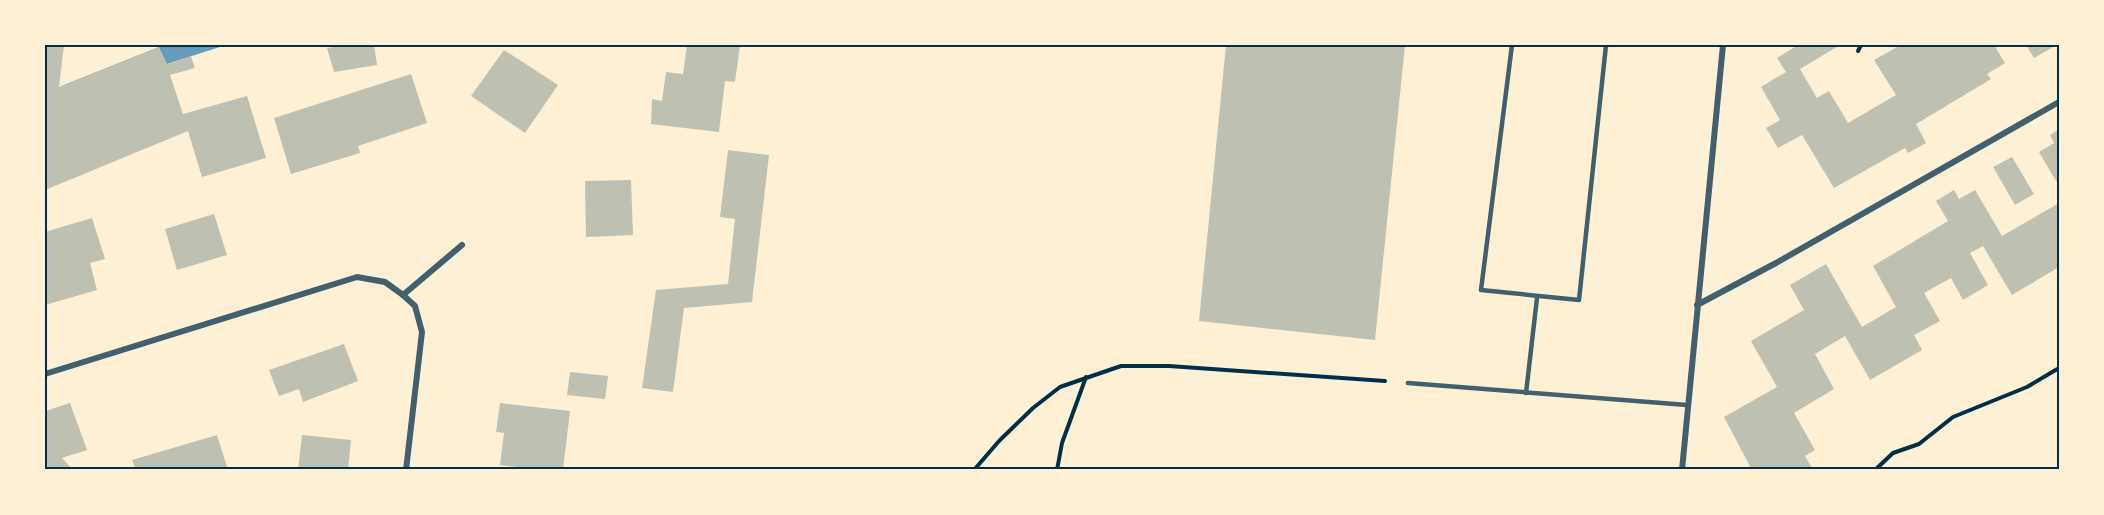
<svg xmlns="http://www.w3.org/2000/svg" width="2104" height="515" font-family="Cabin,sans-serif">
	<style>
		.water { fill: #669bbc }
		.building { fill: #bec0b2 }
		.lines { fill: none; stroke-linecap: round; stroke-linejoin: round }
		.path { stroke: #003049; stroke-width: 4 }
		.service { stroke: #3f606c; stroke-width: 4.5 }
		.minor { stroke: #3f606c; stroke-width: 6 }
		.neatline { fill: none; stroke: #003049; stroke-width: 2 }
	</style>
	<rect width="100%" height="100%" fill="#fdf0d5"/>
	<polygon class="water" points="164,45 226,45 167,64 59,87"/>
	<g class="building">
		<polygon points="45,45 64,45 59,87 159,47 167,64 191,56 195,68 170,75 183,114 247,96 266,158 202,177 188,131 45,190"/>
		<polygon points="347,45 374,45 377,65 334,72 327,48"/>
		<polygon points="687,45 740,45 735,82 725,81 719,132 651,124 652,99 662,101 666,72 683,74"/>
		<polygon points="1226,45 1405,45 1375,340 1199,321"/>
		<polygon points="1798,45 1840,45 1800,69 1817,98 1829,91 1848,123 1896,95 1874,60 1901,45 1994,45 2005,63 1987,74 1991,79 1916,124 1926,143 1908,153 1905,148 1834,188 1802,135 1778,148 1766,128 1780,120 1761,87 1786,72 1777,58"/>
		<polygon points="2026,45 2052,45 2053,47 2034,58"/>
		<polygon points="504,50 558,85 525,133 471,96"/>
		<polygon points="411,74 427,123 358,146 360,153 291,174 274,118"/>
		<polygon points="2059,129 2059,186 2039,152 2054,143 2050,135"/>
		<polygon points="728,150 769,155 752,302 684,308 673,392 642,388 656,290 728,284 735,219 720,217"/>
		<polygon points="2012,157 2034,194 2015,205 1993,167"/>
		<polygon points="631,180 633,235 586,237 585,181"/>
		<polygon points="1954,190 1959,199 1975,190 2002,236 2059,203 2059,267 2012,295 1983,246 1970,253 1988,285 1963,300 1951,278 1924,293 1940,321 1914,335 1922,350 1870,380 1845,336 1815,354 1834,389 1794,413 1815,450 1805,456 1813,470 1752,470 1724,417 1777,387 1751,341 1804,310 1790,285 1826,264 1862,327 1896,307 1873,266 1948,221 1936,201"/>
		<polygon points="214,214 227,255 177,270 165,229"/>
		<polygon points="92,218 105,259 90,263 97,290 45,305 45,232"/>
		<polygon points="344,344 358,381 303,402 299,389 279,396 269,370"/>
		<polygon points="570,372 608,376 605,399 567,395"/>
		<polygon points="70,403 87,450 62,458 73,470 45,470 45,411"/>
		<polygon points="500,403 570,411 563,470 544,470 500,465 504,433 496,432"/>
		<polygon points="217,435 228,470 136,470 132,460"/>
		<polygon points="302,435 351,440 348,470 298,470"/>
	</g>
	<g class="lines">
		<g class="path">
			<polyline points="1858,51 1861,45"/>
			<polyline points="974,470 999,441 1033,408 1060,387 1121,366 1169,366 1385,381"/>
			<polyline points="1057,470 1062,443 1086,377"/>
			<polyline points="1875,470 1893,453 1919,444 1953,417 2027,387 2059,368"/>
		</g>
		<g class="service">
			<polyline points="1512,45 1481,290 1579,300 1606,45"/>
			<polyline points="1408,383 1687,405"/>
			<polyline points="1526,393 1537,298"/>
		</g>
		<g class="minor">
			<polyline points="403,295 462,245"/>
			<polyline points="1697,305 1776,263 2059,102"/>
			<polyline points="45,374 357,277 385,282 403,295 415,306 422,332 406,470"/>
			<polyline points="1682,470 1723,45"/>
		</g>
	</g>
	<rect width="2104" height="515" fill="none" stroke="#fdf0d5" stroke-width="93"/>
	<rect x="46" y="46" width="2012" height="422" class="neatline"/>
</svg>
